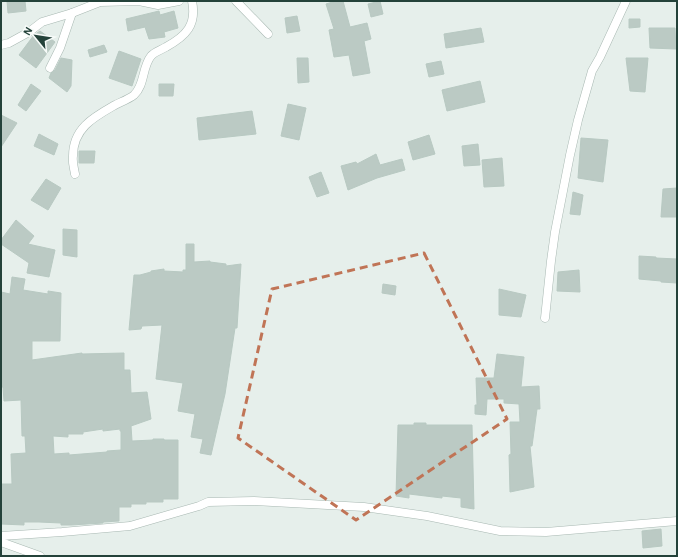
<svg xmlns="http://www.w3.org/2000/svg" width="678" height="557" font-family="'Alegreya Sans',sans-serif">
	<style>
		.building { fill: #bbcac4; stroke: #b8c9c2; fill-rule: evenodd }
		.lines { fill: none; stroke-linecap: round; stroke-linejoin: round }
		.minor-casing { stroke: #a8b8b2; stroke-width: 9 }
		.minor { stroke: #fff; stroke-width: 8 }
		.marked { fill: none; stroke: #c07456; stroke-width: 3; stroke-dasharray: 8 5; stroke-linejoin: round }
	</style>
	<rect width="100%" height="100%" fill="#e6efeb"/>
	<g class="building">
		<polygon points="7,1 25,1 26,11 8,13"/>
		<polygon points="336,1 343,1 350,27 367,23 371,39 364,41 370,73 353,76 349,55 334,57 329,30 334,29 326,4"/>
		<polygon points="380,1 383,14 371,17 368,4"/>
		<polygon points="159,11 160,15 174,11 178,28 164,32 165,37 149,39 145,27 128,31 126,19"/>
		<polygon points="297,16 300,31 287,33 285,18"/>
		<polygon points="629,19 640,19 640,27 629,28"/>
		<polygon points="481,28 484,42 446,48 444,34"/>
		<polygon points="649,28 675,28 676,49 650,48"/>
		<polygon points="40,31 55,42 36,68 19,55 34,35"/>
		<polygon points="104,45 107,52 90,57 88,50"/>
		<polygon points="119,51 141,59 132,86 109,78"/>
		<polygon points="61,58 72,60 71,86 67,92 49,78 51,73 55,70"/>
		<polygon points="297,58 308,58 309,82 298,83"/>
		<polygon points="626,58 648,58 645,92 630,91"/>
		<polygon points="441,61 444,74 429,77 426,64"/>
		<polygon points="480,81 485,102 447,111 442,90"/>
		<polygon points="31,84 41,91 26,111 18,105"/>
		<polygon points="159,84 174,84 173,96 159,96"/>
		<polygon points="288,104 306,108 299,140 281,136"/>
		<polygon points="252,111 256,134 199,140 197,118"/>
		<polygon points="1,115 17,123 1,147"/>
		<polygon points="39,134 58,144 54,155 34,146"/>
		<polygon points="429,135 435,154 413,160 408,142"/>
		<polygon points="581,138 608,140 603,182 578,178"/>
		<polygon points="478,144 480,165 464,166 462,146"/>
		<polygon points="79,151 95,151 94,163 79,163"/>
		<polygon points="376,154 380,165 402,159 405,170 377,178 348,190 341,166 356,162 357,164"/>
		<polygon points="502,158 504,186 484,187 482,160"/>
		<polygon points="321,172 329,193 317,197 309,177"/>
		<polygon points="46,179 61,188 48,210 31,200"/>
		<polygon points="677,188 677,206 676,217 661,217 663,189"/>
		<polygon points="573,192 583,195 580,215 570,214"/>
		<polygon points="16,220 34,236 28,244 55,250 49,277 27,273 29,263 1,244 1,240"/>
		<polygon points="63,229 77,230 77,257 63,255"/>
		<polygon points="186,244 194,244 194,262 210,261 210,262 226,264 226,266 241,264 237,328 235,328 225,394 211,455 200,453 203,439 191,437 195,414 178,411 183,383 156,379 162,325 142,326 141,329 129,330 134,275 140,275 151,272 151,271 164,269 164,271 183,272 183,270 186,270"/>
		<polygon points="639,256 656,257 656,258 677,259 677,283 661,282 661,281 639,279"/>
		<polygon points="579,270 580,292 557,291 558,272"/>
		<path d="M12 277 25 279 23 290 48 294V291L61 293 60 341H32V360L82 353V354L124 353V370H130L131 393 147 392 151 419 131 426 132 441 153 440V439H164V440H178V499H163V502H146V504H131V507H119V521L103 522V523L71 525H61V523L39 522H24V525L1 524V484H12L11 454 26 453 25 436H22L21 400 4 401 3 387H1V292L10 294ZM103 429V431L120 429V431H121V450L107 451V452L69 455V453L54 454 53 436 68 437V434H83V432Z"/>
		<polygon points="383,284 396,286 395,295 382,293"/>
		<polygon points="499,289 526,295 521,317 499,315"/>
		<polygon points="497,354 524,357 521,387 539,386 540,409 537,409 532,446 530,446 534,487 510,492 509,455 511,454 510,422 520,422 519,404 504,403 504,399 487,399 486,415 475,414 475,405 477,405 476,378 494,378"/>
		<polygon points="414,423 426,423 426,425 472,425 474,509 461,507 461,498 442,496 442,498 409,494 409,498 396,496 398,425 414,425"/>
		<polygon points="661,529 662,546 643,548 642,531"/>
	</g>
	<g class="lines">
		<g class="minor-casing">
			<g id="minor">
				<polyline points="236,1 268,34"/>
				<polyline points="1,45 9,43 29,32 42,22 72,13"/>
				<polyline points="50,68 60,48 72,13 100,2 139,1 158,5 179,1"/>
				<path d="M75 174C74 168 72 162 73 156 73 128 94 117 115 105 121 102 129 99 134 95 145 85 142 67 151 56 154 52 161 50 166 47 186 36 197 25 192 1"/>
				<polyline points="545,318 551,261 555,232 570,155 578,120 592,71 600,57 626,1"/>
				<polyline points="1,536 62,532 130,526 199,506 208,502 254,501 364,507 427,516 500,531 546,532 677,521"/>
				<polyline points="1,542 40,556"/>
			</g>
		</g>
		<use href="#minor" class="minor"/>
	</g>
	<path class="marked" d="M424 253 507 419 356 520 238 438 272 289Z"/>
	<rect width="678" height="557" fill="none" stroke="#24423a" stroke-width="4"/>
	<g transform="translate(36 36) rotate(300)" stroke="#f7fbf9" stroke-width="3" paint-order="stroke">
	<path d="M0-3L7 15L0 10L-7 15Z" fill="#24423a"/>
	<text y="-6" font-size="11" font-weight="bold" text-anchor="middle" fill="#24423a">N</text>
	</g>
</svg>
